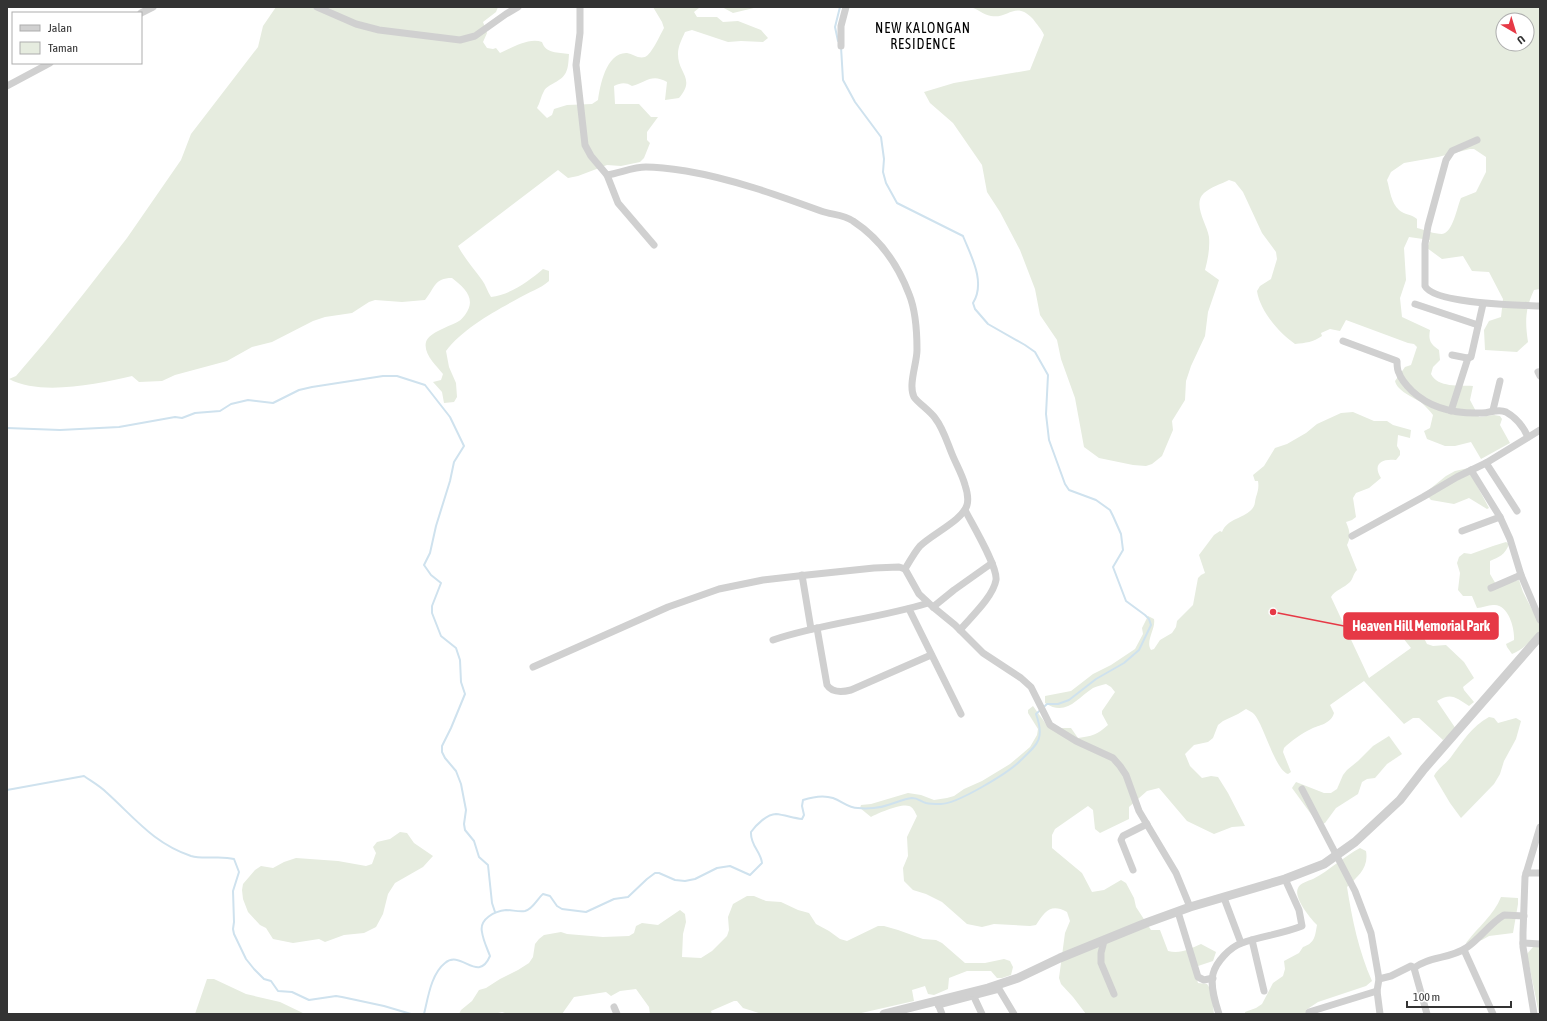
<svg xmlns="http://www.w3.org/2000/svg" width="1547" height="1021" font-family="'Asap Condensed',sans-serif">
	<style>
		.green { fill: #e6ecdf; fill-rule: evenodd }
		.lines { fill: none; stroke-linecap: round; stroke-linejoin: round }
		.stream { stroke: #cfe2ee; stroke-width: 2 }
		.minor { stroke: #d0d0d0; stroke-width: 7 }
		.tertiary { stroke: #d0d0d0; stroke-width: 9 }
		.labels { text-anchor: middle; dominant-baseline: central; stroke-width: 4; stroke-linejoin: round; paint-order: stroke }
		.neighbourhood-label { font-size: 14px; letter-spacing: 1px; fill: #000; stroke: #fff }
		.leader { fill: none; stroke: #e63946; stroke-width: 1.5 }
		.callout-dot { fill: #e63946; stroke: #fff; stroke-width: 1.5 }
		.callout { fill: #e63946; stroke: #e63946; stroke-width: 1.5 }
		.callout-label { font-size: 14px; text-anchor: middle; font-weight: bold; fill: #fff }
	</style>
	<rect width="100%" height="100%" fill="#fff"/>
	<g class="green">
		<path d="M276 7H498L496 12 483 22 487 33 483 42 487 48 493 49 496 48 500 53C512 48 529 37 542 42 546 54 558 52 569 54 568 69 568 76 554 83 551 85 546 87 544 91 541 96 540 103 537 108L547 118 552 115 554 109 567 105 592 104 598 100C600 86 606 52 627 53 633 54 638 59 645 57 652 54 660 35 664 28L662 22 653 7H758L733 13 722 7H706L699 8 694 12 697 17H717L723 22 738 21 761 30 768 38 763 42 741 41 728 42 692 30 685 32C682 39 678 46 678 54 678 74 696 78 679 98L665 100 667 82C652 73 646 82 632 86 625 82 621 83 614 86L615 104H639L651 117H658L647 132V140L650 143 644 158 640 162 621 166 607 165 578 176 568 178 558 170 458 246C465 259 474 269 482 280 486 285 487 291 491 297 510 295 529 281 543 269L549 271V281C540 289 529 292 519 298 495 311 462 329 446 351L449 367 456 383 457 397 454 402 444 403 442 392 433 382 441 380 443 374C437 366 423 354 426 342 429 332 451 326 459 321 461 320 463 317 465 315 477 299 465 288 452 278 434 278 435 288 425 300L402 302 375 300 369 302 352 313 325 317 313 321 272 342 252 347 227 361 175 375 162 381 139 382 132 376C97 384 41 396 9 379L16 376 45 342 85 292 127 238 181 160 191 134 258 47 263 26Z"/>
		<path d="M970 7H1540V289L1534 290C1525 309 1525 322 1528 342L1517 352 1485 350 1484 330 1489 321 1501 317 1503 299 1489 272 1472 271 1463 256 1442 259 1427 248 1430 240 1409 237 1404 248 1406 280 1400 298 1402 317 1430 330C1428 341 1431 344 1439 350L1440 360 1433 367 1431 374C1438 388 1459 385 1473 386L1470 400 1479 417 1494 415 1500 416 1502 419 1500 425 1510 443 1481 459 1471 442 1455 446H1445L1427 439 1424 431 1430 428 1433 415C1430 411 1426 407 1422 403 1413 397 1397 391 1395 381L1405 367 1411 365 1417 347 1414 344 1408 343 1346 320 1340 331 1330 329 1321 333 1322 336C1313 342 1306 343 1295 344 1279 333 1260 311 1257 291L1260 286 1271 279 1277 259 1276 252 1262 233 1243 192 1235 182 1229 180C1221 184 1211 187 1204 193 1192 204 1207 224 1209 237 1210 248 1208 259 1205 270L1219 280 1208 312 1205 336 1191 366 1186 381 1185 400 1172 421 1173 430 1162 456 1152 464 1146 466 1133 465 1099 458 1084 447 1075 398 1061 359 1057 340 1040 315 1035 289 1020 250 1000 212 987 192 982 165 953 123 930 103 924 92 954 83 1030 70 1044 35C1041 28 1037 25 1033 19 1015 0 1009 19 991 16 983 15 977 8 970 7ZM1503 20H1527V44H1503ZM1470 149H1474L1486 157V172L1476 192 1461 198C1457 207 1453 233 1442 234 1434 234 1425 230 1417 228V219C1412 214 1404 215 1399 210 1391 203 1390 190 1387 180L1391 172 1404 163 1438 157Z"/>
		<path d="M1353 412 1374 421H1387L1393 425 1411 430 1410 438 1398 435 1397 446 1400 451V455L1396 460C1382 458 1372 464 1381 478L1369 488 1356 493 1353 498 1356 517 1352 520 1346 522C1350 531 1351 537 1347 545L1357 570C1353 574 1353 579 1350 582 1344 588 1335 590 1331 597L1369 678 1411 648 1403 638C1408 628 1415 628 1424 631V638L1427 644 1433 646 1446 645 1464 662 1474 678 1463 687 1464 690 1474 702 1469 706C1456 698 1452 692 1437 701L1456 729 1443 740 1419 718H1413L1404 724 1364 681 1330 705 1334 713C1331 724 1319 725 1311 729 1302 733 1291 741 1284 748L1283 752 1291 772 1288 774C1275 770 1264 725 1254 714 1252 712 1248 710 1246 709L1238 714 1223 721 1218 725 1213 738 1208 742 1194 745 1185 754 1190 766 1202 778 1211 776 1218 777 1228 793 1245 826 1232 827 1214 834 1187 821 1159 788 1147 791 1129 807V819L1100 833 1095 829 1093 810 1088 806 1055 829 1052 835V848L1082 873 1092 892 1104 890 1121 880 1126 883 1134 898 1136 907 1151 930H1160L1168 951C1181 954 1189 949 1201 944L1216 952 1213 961 1198 966 1195 972 1198 983 1207 984 1211 990 1214 1014H1086L1073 997 1061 984 1059 978 1065 933 1070 921 1067 912C1050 903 1045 912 1036 925L1030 926 994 924 982 927 967 924 942 902 926 894 913 890 904 881 903 868 908 856 907 837 917 816C915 812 913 807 909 806 902 803 878 813 871 817L860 808 861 805 871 804 908 793 921 795 934 800 947 798 954 796 964 789 982 781 1010 764 1030 747 1037 735 1038 729 1028 713V710L1033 706 1046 724 1061 728H1071L1078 738C1092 736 1097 735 1108 725L1102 714V711L1115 692 1111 687 1106 684C1102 685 1097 686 1093 688 1076 699 1066 717 1045 703V696L1071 691 1093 674 1111 665 1135 649 1143 634 1142 628 1148 616 1154 619C1156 629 1145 641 1151 650L1154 649 1160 640 1172 633 1176 627 1177 621 1193 605 1198 578 1201 575 1205 573 1199 555 1214 535 1220 531 1222 532C1228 517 1247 519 1254 506 1255 504 1255 500 1256 497 1258 491 1259 487 1258 481H1255L1253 475 1264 466 1275 448 1287 444 1306 433 1317 424 1341 413Z"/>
		<polygon points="1473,467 1475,482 1489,508 1487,509 1469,498 1454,504 1431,500 1425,493 1446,476 1455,471"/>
		<path d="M1506 542 1509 544C1505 555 1499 557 1490 561V574L1497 586 1519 580 1523 592 1539 623H1540V633C1531 640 1523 650 1512 654L1507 647 1506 644 1514 640C1515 628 1508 603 1493 605 1488 605 1482 608 1477 608L1472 596H1463L1458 590 1460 573 1457 563 1459 557 1464 553 1471 554 1493 546Z"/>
		<path d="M1489 717 1494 718 1498 723 1516 718 1521 721 1516 739 1504 761 1500 774 1494 784 1461 818 1450 803 1434 776C1438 768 1445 765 1451 757 1462 742 1472 726 1489 717Z"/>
		<polygon points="1389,736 1402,754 1387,764 1375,778 1367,779 1362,782 1358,794 1336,808 1325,823 1319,825 1292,788 1296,782 1324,793 1331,793 1337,789 1343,775 1347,770 1358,761 1373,746"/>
		<polygon points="400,832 407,833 414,843 433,856 423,867 395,883 388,894 383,914 376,927 364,933 344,935 325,942 319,939 293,943 273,939 266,928 260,925 248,912 243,899 242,890 243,884 255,870 261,866 273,868 284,862 296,858 338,861 366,866 372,864 376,853 373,847 377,842 390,839"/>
		<path d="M1360 848 1366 851C1369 868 1358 876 1347 887 1352 919 1359 952 1372 981L1366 986 1318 1002 1306 1010V1014H1245V1012L1256 1008 1262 1004 1273 983 1283 976 1285 969 1284 961 1299 953 1303 947C1315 943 1315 936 1317 925 1311 919 1293 898 1298 888 1300 883 1308 881 1313 879 1330 870 1343 857 1360 848Z"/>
		<polygon points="747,896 754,896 766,901 781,902 798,910 809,913 816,924 829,931 840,939 847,941 878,926 884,926 898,930 923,939 936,940 942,943 965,963 985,963 1004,959 1010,961 1013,967 1011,975 1002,978 997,978 991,971 967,971 949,978 948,989 934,995 928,994 925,986 912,990 914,1001 857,1014 762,1014 743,1008 737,1001 734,1001 711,1011 712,1014 650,1014 649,1007 636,989 620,991 611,996 606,992 574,997 562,1014 508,1014 502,1012 494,1014 459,1014 461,1010 472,1001 479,990 486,988 500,979 518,970 529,963 533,957 535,944 539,939 544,935 561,932 567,934 603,937 629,936 634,933 636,926 642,923 658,925 680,910 685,914 686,922 683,934 682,957 701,958 712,951 727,936 729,930 728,917 733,904"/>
		<path d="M1501 897 1518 898V904L1513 933 1489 936 1482 940 1466 943C1478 927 1494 915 1501 897Z"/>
		<polygon points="1533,947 1540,947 1540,1014 1539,1014 1527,954"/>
		<polygon points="207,979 214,979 246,994 280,1002 305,1014 195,1014"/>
	</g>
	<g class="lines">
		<g class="stream">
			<polyline points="838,41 835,27 840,7"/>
			<polyline points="7,428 60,430 119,427 175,417 182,418 195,413 220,411 231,404 248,400 273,403 299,390 312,387 383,376 397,376 425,385 450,417 464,446 454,462 450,481 436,526 430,553 424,565 431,575 441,583 432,606 432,613 441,636 456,648 460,660 461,682 465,694 451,728 442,746 442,752 445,758 456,771 461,784 466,810 464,824 465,830 474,841 479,857 488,865 492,903 495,912"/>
			<path d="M7 790 84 776C91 781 100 786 106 792 135 818 153 843 191 856 205 860 220 855 234 859L239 872 233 891 234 922 233 929 234 934 246 959 254 969 264 979 271 981 278 991 292 992 309 1000 336 996 342 997 384 1006 411 1014"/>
			<path d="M424 1014C428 998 431 974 445 963 461 949 478 984 490 956 487 948 483 940 482 932 479 919 495 911 506 910 512 910 519 912 525 911 533 909 537 899 543 894L550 896 557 906 562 909 586 912 614 899 628 897 647 879 655 873H659L675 880 685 881 695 879 717 868 730 866 750 875 762 863C761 852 750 845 751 832 756 825 767 814 776 814 785 815 793 818 802 819L804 815 802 806 803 800C812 797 824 795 833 798 842 801 848 808 858 808 867 809 880 808 888 805 896 803 903 799 912 798 918 798 920 801 926 803 930 804 936 804 941 804 957 804 1008 773 1020 761 1038 744 1045 739 1036 714L1047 704H1058L1069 700 1096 679 1124 663 1139 650 1151 625 1149 619 1145 615 1126 601 1113 567 1123 550 1121 534 1113 516 1110 510 1096 500 1069 490 1065 484 1049 440 1046 414 1048 375 1035 352 1025 345 988 324 975 309 973 303C986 282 971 256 963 236L897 203 886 183 883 172 884 159 881 137 855 102 843 80 841 47"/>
		</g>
		<g class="minor">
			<polyline points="317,7 356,24 379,30 460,40 475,36 506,14 518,7"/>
			<path d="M580 7V33L576 65 585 145 591 156 607 175C620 173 633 167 646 167 660 167 673 169 686 171 733 179 777 195 821 211 832 215 843 214 853 221 879 238 898 265 909 294 916 311 917 332 917 350 917 363 908 385 914 397 917 402 930 411 935 418 943 428 947 442 952 454 956 464 962 474 965 485 967 491 969 498 967 505 963 520 932 534 920 546 914 553 910 561 905 569L919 594 933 607 955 625 983 653 1021 678 1031 687 1050 725 1076 741 1113 758 1120 766 1126 775 1139 811 1176 873 1190 907"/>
			<polyline points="141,13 153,7"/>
			<polyline points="841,46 841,26 846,7"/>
			<polyline points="7,86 50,63"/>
			<path d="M1477 140 1452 151 1446 160 1428 226 1425 244V286C1434 304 1520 305 1540 306"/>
			<polyline points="607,175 618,203 654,245"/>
			<polyline points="1415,304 1478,325"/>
			<path d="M1343 341 1397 361C1397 365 1397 370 1399 373 1401 380 1407 386 1412 391 1431 409 1456 414 1482 413 1490 413 1498 408 1506 412 1517 418 1523 426 1528 437"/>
			<polyline points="1452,355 1467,358 1471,357 1483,304"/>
			<polyline points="1538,372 1540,376"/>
			<polyline points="1493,410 1500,381"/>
			<polyline points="1451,411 1468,358"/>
			<polyline points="1486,463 1517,511"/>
			<polyline points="1471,470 1500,517 1510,539 1521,575 1540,620"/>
			<polyline points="1462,531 1500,517"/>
			<polyline points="1352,536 1423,497 1457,477 1486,463 1540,430"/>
			<polyline points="802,575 811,629"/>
			<polyline points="1491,588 1521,575"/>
			<polyline points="933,607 954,590 992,563"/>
			<polyline points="909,609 961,714"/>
			<path d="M817 628 827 685C832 693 843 692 851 690L931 655"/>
			<path d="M960 630C971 617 993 597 996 580 998 567 972 524 965 510"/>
			<path d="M773 640C823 623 877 619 928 603"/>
			<polyline points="533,667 668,607 719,589 763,580 807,575 874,568 899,567 905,569"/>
			<polyline points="1302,789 1355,891 1371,933 1379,979 1377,991 1380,1014"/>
			<polyline points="1133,870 1121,840 1123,836 1147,824"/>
			<polyline points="1526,873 1540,873"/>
			<polyline points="1224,898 1241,943"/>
			<polyline points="1178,912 1198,977 1204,980 1213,978"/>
			<polyline points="1252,940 1264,991"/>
			<polyline points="1104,941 1101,953 1101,963 1114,994"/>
			<polyline points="1523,943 1540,944"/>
			<polyline points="1464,950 1493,1014"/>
			<polyline points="1379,979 1391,976 1411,966 1414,968"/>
			<polyline points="974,997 982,1014"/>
			<polyline points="937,1001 942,1014"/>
			<polyline points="938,1005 999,989 1014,1014"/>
			<polyline points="614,1007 617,1014"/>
			<path d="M1219 1014C1215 1002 1210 986 1213 974 1216 962 1230 947 1242 943 1261 936 1282 934 1302 926L1299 910 1285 879"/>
			<polyline points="1309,1014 1309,1012 1377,991"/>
			<path d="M1427 1014 1414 968C1429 956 1450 959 1466 948 1480 939 1489 924 1504 915L1524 916"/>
			<polyline points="1534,1014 1523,947 1523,933 1525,877 1540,827"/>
		</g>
		<polyline class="tertiary" points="884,1014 988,988 1018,978 1060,958 1146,923 1190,907 1285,879 1324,864 1355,842 1400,800 1424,769 1540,636"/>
	</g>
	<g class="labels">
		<g class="neighbourhood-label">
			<text x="923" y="28">NEW KALONGAN<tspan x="923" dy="16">RESIDENCE</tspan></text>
		</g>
	</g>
	<path class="leader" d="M1273 612L1344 626"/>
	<circle class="callout-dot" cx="1273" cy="612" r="4"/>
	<rect class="callout" x="1344" y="613" width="154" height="26" rx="4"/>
	<g class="callout-label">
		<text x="1421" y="631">Heaven Hill Memorial Park</text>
	</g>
	<rect width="1547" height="1021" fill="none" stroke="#333333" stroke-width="16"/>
	<rect x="12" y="12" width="130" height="52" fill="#ffffff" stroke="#adadad"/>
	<rect x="20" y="25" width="20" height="6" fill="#d0d0d0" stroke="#adadad"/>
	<text x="48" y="32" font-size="12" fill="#333333">Jalan</text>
	<rect x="20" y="42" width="20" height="12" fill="#e6ecdf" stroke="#adadad"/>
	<text x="48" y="52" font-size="12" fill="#333333">Taman</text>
	<g transform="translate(1515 32) rotate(142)"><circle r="19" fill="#ffffff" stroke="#adadad"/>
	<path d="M0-3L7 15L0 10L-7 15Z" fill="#e63946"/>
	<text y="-6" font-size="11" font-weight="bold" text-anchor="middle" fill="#333333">U</text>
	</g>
	<path d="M1407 1001v6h104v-6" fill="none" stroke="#333333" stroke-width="2"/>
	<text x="1413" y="1001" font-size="12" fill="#333333" stroke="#ffffff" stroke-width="3" paint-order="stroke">100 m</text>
</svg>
